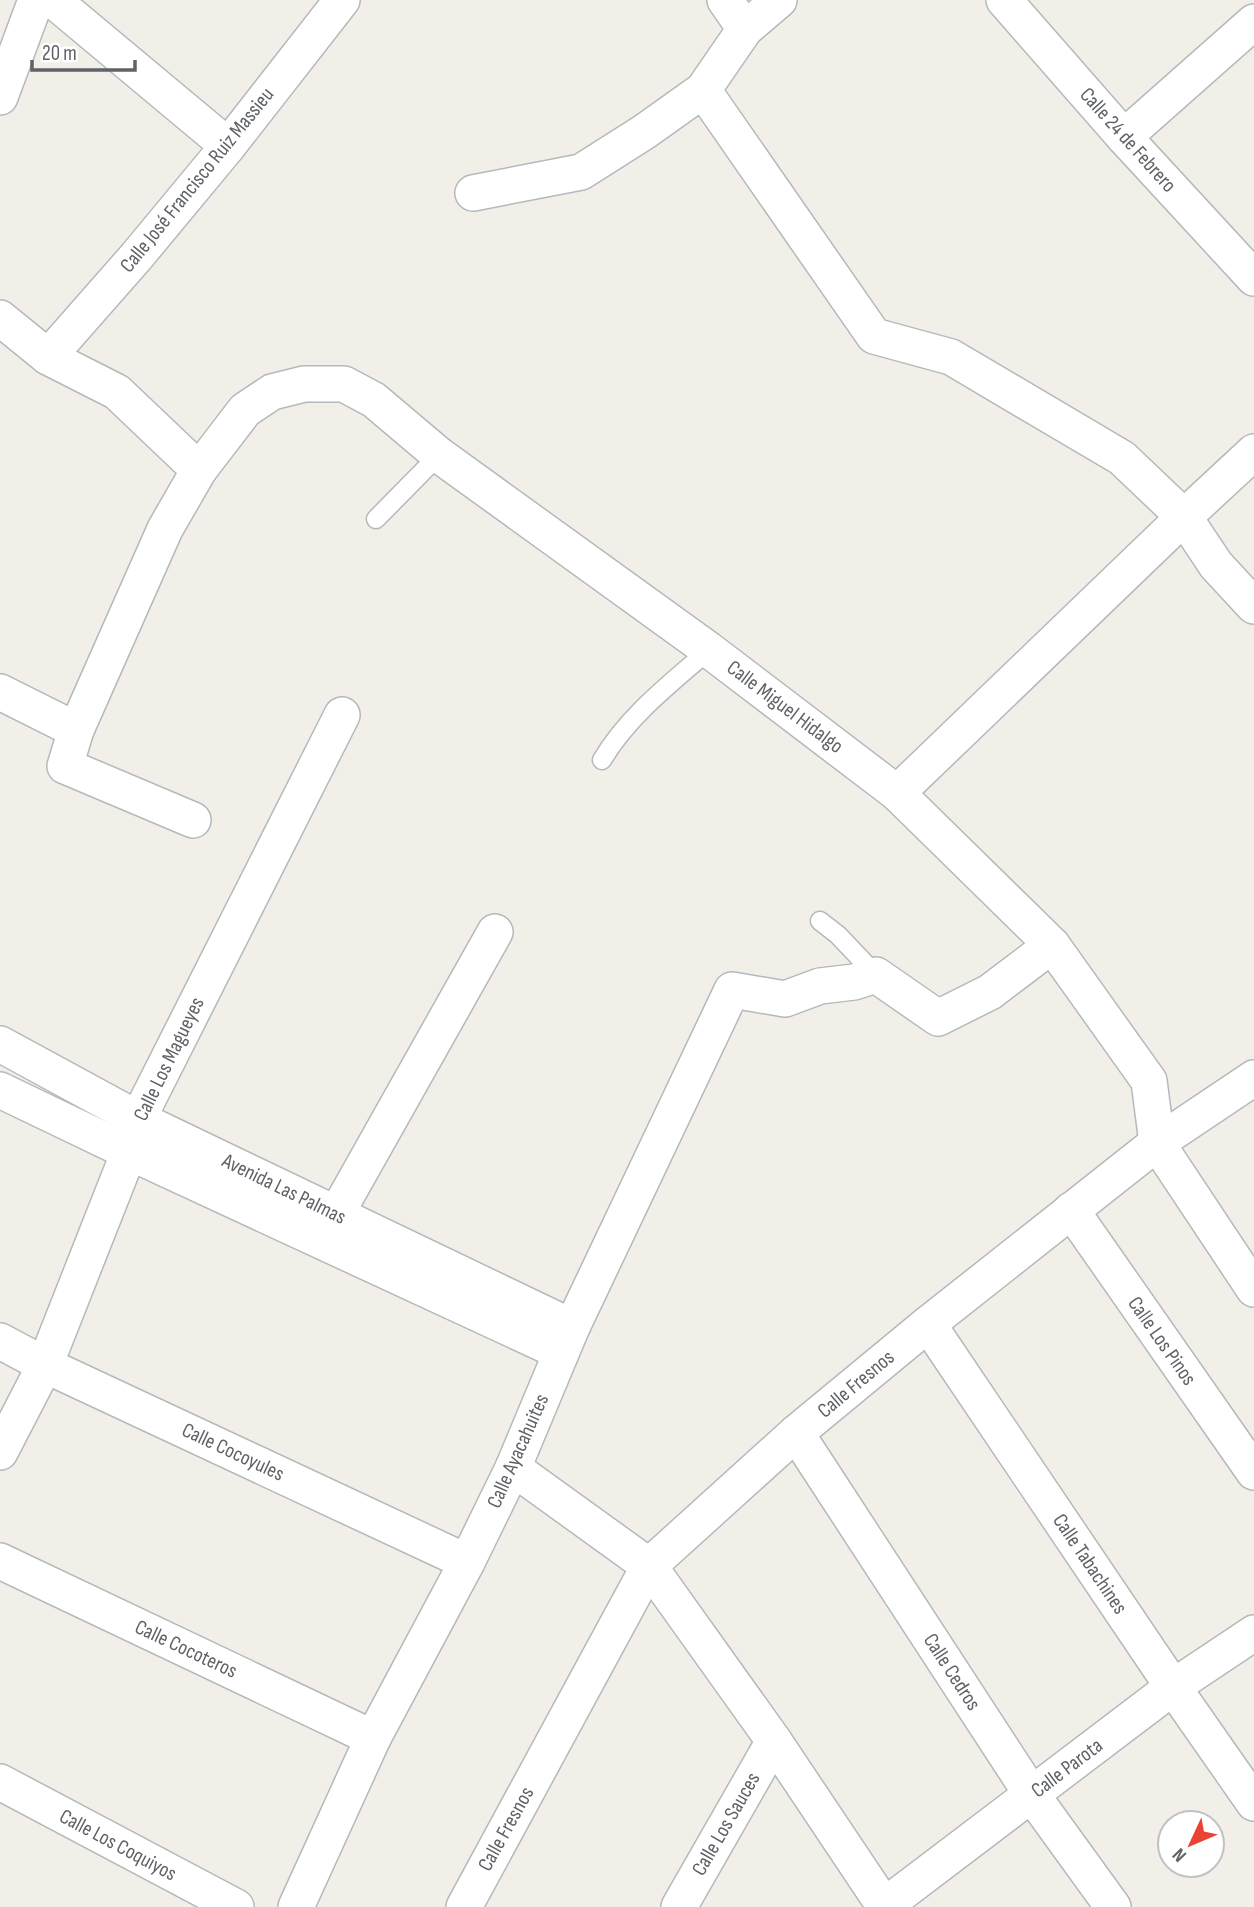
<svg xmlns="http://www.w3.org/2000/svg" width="1254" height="1907" font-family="'Sofia Sans Condensed',sans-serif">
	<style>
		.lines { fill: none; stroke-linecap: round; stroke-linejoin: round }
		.service-casing { stroke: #b5b8bc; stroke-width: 21 }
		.minor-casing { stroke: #b5b8bc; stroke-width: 38 }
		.service { stroke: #fff; stroke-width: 18 }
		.minor { stroke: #fff; stroke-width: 35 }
		.labels { text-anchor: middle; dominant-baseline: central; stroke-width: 5; stroke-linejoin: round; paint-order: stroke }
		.street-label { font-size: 21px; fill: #5f6368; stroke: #fff }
	</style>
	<rect width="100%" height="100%" fill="#f1efe8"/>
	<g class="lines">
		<g class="service-casing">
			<g id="service">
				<polyline points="376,519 439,455"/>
				<path d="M602 760C628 716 671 683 709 650"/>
				<polyline points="820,921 838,935 876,975"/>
			</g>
		</g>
		<g class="minor-casing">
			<g id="minor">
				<polyline points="53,0 228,146"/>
				<polyline points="725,0 745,29"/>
				<polyline points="1004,0 1124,137 1254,278"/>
				<polyline points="703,90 874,336 951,357 1122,458 1184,517 1216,565 1254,606"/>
				<polyline points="0,97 36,0"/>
				<polyline points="1124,137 1254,22"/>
				<polyline points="473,193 581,172 644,132 703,90 745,29 779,0"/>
				<polyline points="0,318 48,357 117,392 199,470"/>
				<polyline points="48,357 136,257 228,146 342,0"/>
				<polyline points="0,692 76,730"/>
				<polyline points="897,793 1184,517 1254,452"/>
				<polyline points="193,820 65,766 76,730 165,529 199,470 245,410 272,392 304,384 344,384 374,400 439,455 709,650 897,793 1052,945 1149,1081 1157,1143 1254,1289"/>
				<polyline points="0,1044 138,1119 572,1327"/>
				<polyline points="0,1090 129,1152 561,1352"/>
				<polyline points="1071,1210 1254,1472"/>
				<polyline points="325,1234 495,932"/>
				<polyline points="928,1324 1173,1687 1254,1803"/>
				<polyline points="0,1341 45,1365 467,1562"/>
				<polyline points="796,1433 1032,1795 1113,1907"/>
				<polyline points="0,1452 45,1365 129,1152 138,1119 342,715"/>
				<polyline points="513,1468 649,1566 774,1741 885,1907"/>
				<polyline points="0,1561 373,1738"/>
				<polyline points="0,1782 236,1907"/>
				<polyline points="296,1907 373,1738 467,1562 513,1468 572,1327 732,990 785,999 820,986 854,982 876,975 938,1018 990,992 1052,945"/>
				<polyline points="464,1907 649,1566 796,1433 928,1324 1157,1143 1254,1078"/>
				<polyline points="679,1907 774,1741"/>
				<polyline points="883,1907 1173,1687 1254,1633"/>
			</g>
		</g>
		<use href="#service" class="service"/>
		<use href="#minor" class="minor"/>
	</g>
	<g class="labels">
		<g class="street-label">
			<text transform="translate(1128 140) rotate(48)">Calle 24 de Febrero</text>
			<text transform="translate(197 180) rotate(-51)">Calle José Francisco Ruiz Massieu</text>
			<text transform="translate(785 707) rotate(37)">Calle Miguel Hidalgo</text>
			<text transform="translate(169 1059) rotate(-64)">Calle Los Magueyes</text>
			<text transform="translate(284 1189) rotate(26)">Avenida Las Palmas</text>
			<text transform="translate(1162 1341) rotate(55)">Calle Los Pinos</text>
			<text transform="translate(856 1384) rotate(-40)">Calle Fresnos</text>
			<text transform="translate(518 1451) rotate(-66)">Calle Ayacahuites</text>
			<text transform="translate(233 1452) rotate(25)">Calle Cocoyules</text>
			<text transform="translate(1090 1564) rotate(56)">Calle Tabachines</text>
			<text transform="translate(186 1649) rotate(25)">Calle Cocoteros</text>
			<text transform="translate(952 1672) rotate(57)">Calle Cedros</text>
			<text transform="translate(1067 1768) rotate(-37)">Calle Parota</text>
			<text transform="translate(726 1824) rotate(-60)">Calle Los Sauces</text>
			<text transform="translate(506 1829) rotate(-61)">Calle Fresnos</text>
			<text transform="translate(118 1845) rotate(28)">Calle Los Coquiyos</text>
		</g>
	</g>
	<g transform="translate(1191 1844) rotate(226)"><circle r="33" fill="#ffffff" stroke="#bfc1c3" stroke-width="2"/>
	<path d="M0-5L12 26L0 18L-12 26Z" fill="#ea4335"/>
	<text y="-10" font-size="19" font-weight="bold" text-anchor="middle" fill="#5f6368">N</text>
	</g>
	<path d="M32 60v10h103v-10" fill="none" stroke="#5f6368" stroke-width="3.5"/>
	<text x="42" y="60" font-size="21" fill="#5f6368" stroke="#ffffff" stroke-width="5" paint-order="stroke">20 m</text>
</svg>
